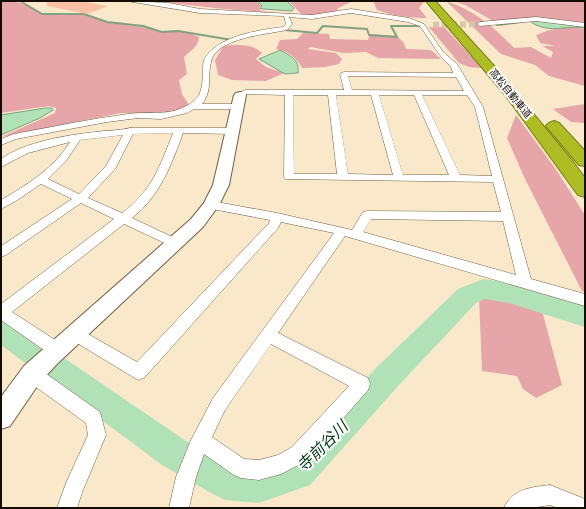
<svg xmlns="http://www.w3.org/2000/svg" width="586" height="509" font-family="Inter,'Noto Sans JP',sans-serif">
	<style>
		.forest { fill: #e5a5a9 }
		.water { fill: #b0e1b7; stroke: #81a181 }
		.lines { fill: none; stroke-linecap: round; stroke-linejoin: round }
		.stream { stroke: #81a181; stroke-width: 2 }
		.river { fill: #b0e1b7; fill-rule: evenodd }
		.building { fill: #f9c0a3 }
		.street-tunnel { stroke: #d6c7ab; stroke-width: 6; stroke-dasharray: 6 3; stroke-linecap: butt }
		.street-casing { stroke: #6f6046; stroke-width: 1 }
		.secondary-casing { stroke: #6f6046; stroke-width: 2 }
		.highway-casing { stroke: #777f18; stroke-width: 2 }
		.street { fill: #fff; fill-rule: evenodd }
		.secondary { fill: #fff; fill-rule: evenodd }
		.highway { fill: #aebd23; fill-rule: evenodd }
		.labels { text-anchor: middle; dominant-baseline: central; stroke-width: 4; stroke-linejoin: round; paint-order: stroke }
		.far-street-label { font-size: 10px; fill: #120c03; stroke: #fff }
		.near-water-label { font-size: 16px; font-style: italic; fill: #043d17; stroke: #fff }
	</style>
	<rect width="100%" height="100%" fill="#f9e8c9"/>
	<g class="forest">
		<path d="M1 1C20 1 26 4 41 14L86 15 106 22 148 28 161 32 184 31 199 37C199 46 190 51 184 57L187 74 179 80 182 94 189 105 177 111 164 114 146 113H121L1 137 55 113 56 108 49 106 1 113Z"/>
		<polygon points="152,1 251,1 257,2 261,6 259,8 263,8 259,10 269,12 224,9"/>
		<polygon points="289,1 353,1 338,8 337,12 313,15 302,15"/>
		<path d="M373 1H423L424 2 419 8 427 18C410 18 393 16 377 10Z"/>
		<path d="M446 1C474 10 494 27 514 48L531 47 551 58 553 52 542 46H555L540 43 536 35C551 28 568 26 585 29V86L549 76 535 65 501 54Z"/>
		<polygon points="454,1 585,1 585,25 560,20 495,22 465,5"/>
		<polygon points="429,27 444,27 482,68 469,67 459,63"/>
		<path d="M303 33 329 34 330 39 368 40 370 34 397 36 404 43 406 49 431 50 441 59 378 58 366 52 344 53 310 47 308 49 336 53 342 59 339 64 325 67 302 68C296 57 288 51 276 49L280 40 297 39Z"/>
		<path d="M229 45C241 45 253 44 262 53L256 59 266 67 284 73 266 81 232 80 218 75 215 60 223 47Z"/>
		<polygon points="585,104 585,123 571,122 553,109"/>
		<polygon points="516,115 555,168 585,215 585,292 582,291 525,179 507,138"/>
		<polygon points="493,294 541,307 562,385 536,398 523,389 517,376 482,371 479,297"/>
	</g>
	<g class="water">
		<polygon points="257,1 287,1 294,8 292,11 263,9 260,8 262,6"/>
		<path d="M528 20 585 26V28C564 25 547 35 528 20Z"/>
		<path d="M280 50C291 56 300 60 298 73L285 74 259 59Z"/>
		<polygon points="45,108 52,108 53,110 40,118 1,135 1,115"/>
	</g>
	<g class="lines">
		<g class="stream">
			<polyline points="20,1 42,14 84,14 107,22 143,26 162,32 178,31 232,40"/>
			<polyline points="497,25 521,22"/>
			<polyline points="285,30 317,33 323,26 367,29 369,35 397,37 391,26 419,26"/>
		</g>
		<polygon class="river" points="484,279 509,283 585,305 585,327 509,303 485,299 476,303 398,386 310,485 259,503 225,500 213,494 162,465 1,345 1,318 11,322 186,441 229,465 259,467 288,459 378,366 458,289"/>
	</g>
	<polygon class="building" points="47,1 80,1 108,6 87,14 47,6"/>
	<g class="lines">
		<polyline class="street-tunnel" points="433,25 480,24"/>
		<g class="street-casing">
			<g id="street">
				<path d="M127 1 169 3 200 9 312 15 351 9 409 18 424 24 443 52 457 64 483 107 531 279 585 294V306L345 236 278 333 368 378 370 384 368 390 306 461 281 474 259 480 241 478 234 475 204 454 196 477 189 508H169L176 477 191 440 213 398 334 233 281 222 278 228 145 377 139 380 133 377 69 338 66 333 69 328 74 326 137 362 269 223 270 220 207 208 205 205 207 202 211 201 277 213 352 230 363 212 367 211 501 212 493 182 285 179 284 177 285 95 247 94 240 97 236 95 245 90H344L340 74 344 72 453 73 451 67 439 54 420 26 408 22 351 13 312 19 289 17 292 24 287 30C268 34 215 38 211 62 207 78 213 90 202 104H238L241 105 242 107 241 109H194L187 113 161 119 138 118 107 122 16 139 1 145V139L14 134C52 127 90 119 128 114 146 111 165 116 182 108 201 100 202 91 203 72 203 68 203 63 204 60 216 36 259 30 283 27L286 24 284 16 200 13ZM348 76 456 77 464 91 352 90ZM293 95H328L337 174H294ZM336 95H371L393 175 348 174ZM379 95H414L449 175H403ZM422 95H467L475 107 492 176 460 175ZM371 219 503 221 516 275 363 232ZM271 344 349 386 292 447 278 455 259 460 244 459 212 437 225 410Z"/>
				<polygon points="536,17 585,23 585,27 536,21 480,26 477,24 480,22"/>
				<path d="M130 128H233L238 131 233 134 183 133C171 166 160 196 132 218L179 240 181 243 179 246 175 248 171 246 124 224 12 312 63 345 65 350 63 355 57 357 51 355 1 320V304L114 219 81 203 6 255 1 257V246L72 199 41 184 16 201 1 209V200C27 185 54 168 70 142L28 153 1 167V159C24 142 67 135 96 132 107 130 119 131 130 128ZM173 133C160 166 152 191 122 213L88 198 115 169 133 134ZM123 135 106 166 79 194 48 179 66 161 80 140Z"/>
				<polygon points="32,366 38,368 100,412 106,435 83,490 77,508 57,508 66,483 88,435 86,423 26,380 24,374 26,368"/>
				<path d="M550 485 585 499V508H557L550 505 531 508H504C512 489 532 487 550 485Z"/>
			</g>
		</g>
		<g class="secondary-casing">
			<polygon id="secondary" points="240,92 244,93 246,95 229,185 219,205 203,227 58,363 40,382 10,426 1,429 1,397 24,366 191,219 204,203 213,185 234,95 236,93"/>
		</g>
		<g class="highway-casing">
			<g id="highway">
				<polygon points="426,1 435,1 495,67 573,162 585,178 585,197 578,195 506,96"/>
				<polygon points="554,121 559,123 585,151 585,166 579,165 546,126 549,123"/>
			</g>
		</g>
		<use href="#street" class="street"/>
		<use href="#secondary" class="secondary"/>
		<use href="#highway" class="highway"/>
	</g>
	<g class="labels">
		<g class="far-street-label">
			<text transform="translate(511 93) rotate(51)">高松自動車道</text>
		</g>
		<g class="near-water-label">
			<text transform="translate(322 446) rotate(-45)">寺前谷川</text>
		</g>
	</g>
	<rect width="586" height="509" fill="none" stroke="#120c03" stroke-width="4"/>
</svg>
